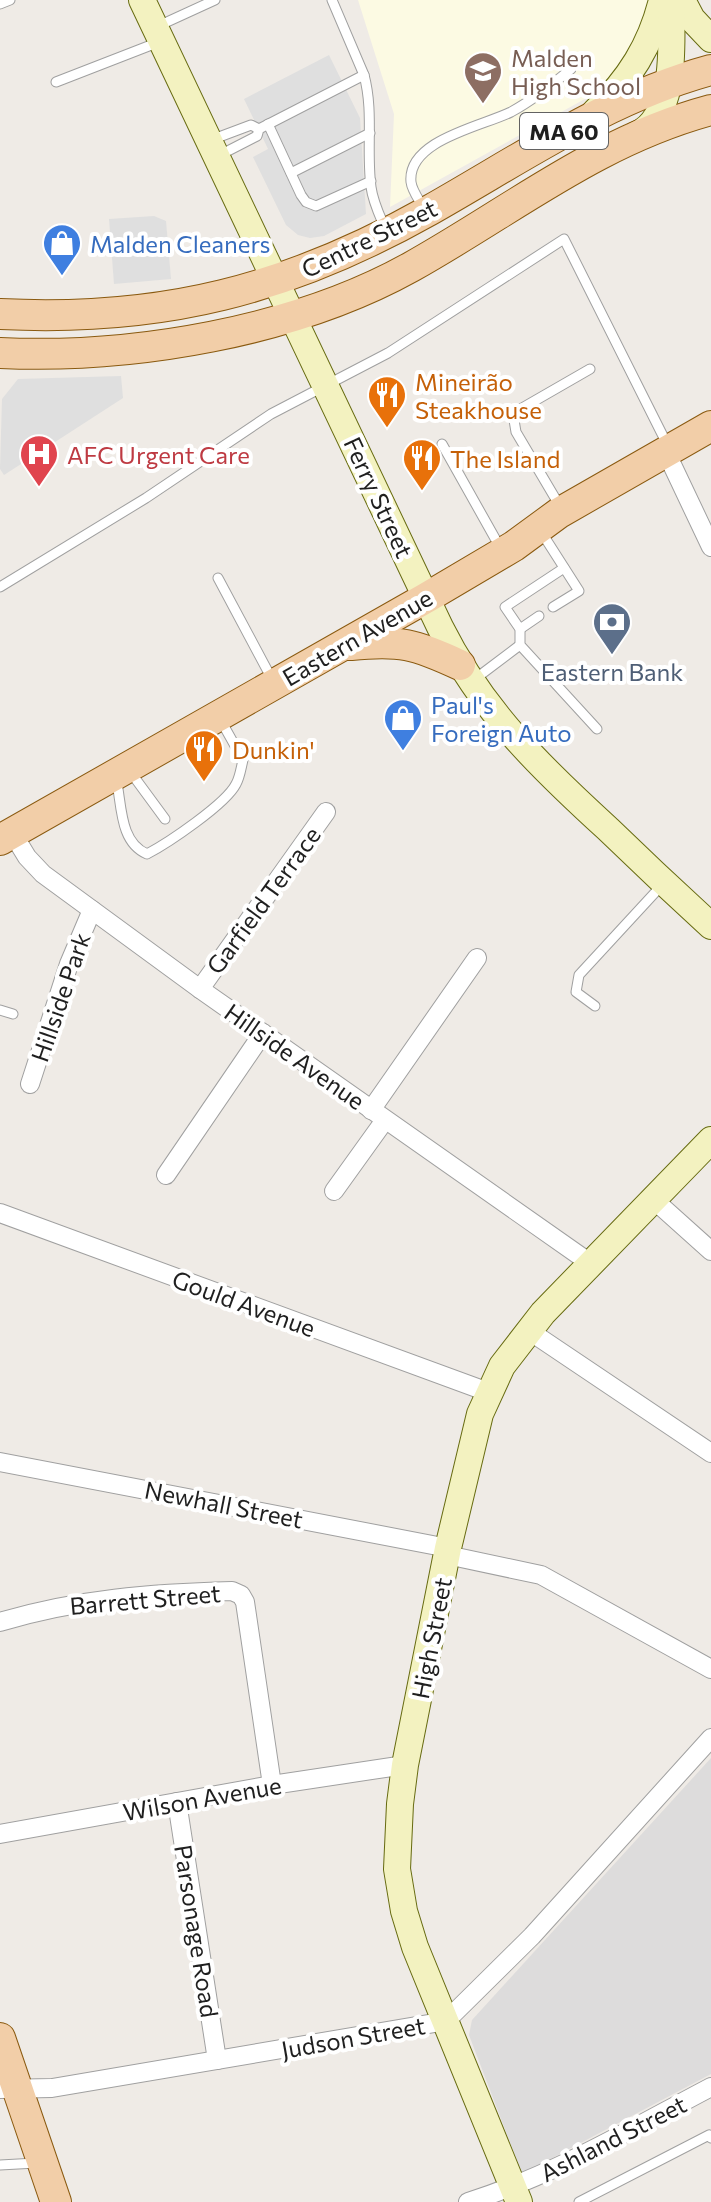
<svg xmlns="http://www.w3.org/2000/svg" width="711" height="2202" font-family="Commissioner,sans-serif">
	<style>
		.residential { fill: #dddcdc }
		.education { fill: #fcfae3 }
		.parking { fill: #dfdfdf }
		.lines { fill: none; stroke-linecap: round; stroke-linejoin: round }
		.lane-casing { stroke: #a0a0a0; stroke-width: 11 }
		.street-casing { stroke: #a0a0a0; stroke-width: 20 }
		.secondary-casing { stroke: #676b11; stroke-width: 28 }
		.primary-casing { stroke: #8a5a10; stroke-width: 32 }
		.lane { stroke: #fff; stroke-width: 9 }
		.street { stroke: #fff; stroke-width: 18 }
		.secondary { stroke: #f3f2c0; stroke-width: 26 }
		.primary { stroke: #f2cea8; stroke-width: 30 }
		.labels { text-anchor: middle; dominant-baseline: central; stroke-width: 8; stroke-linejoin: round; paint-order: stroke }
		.shield { fill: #fff; stroke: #626262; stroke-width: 2 }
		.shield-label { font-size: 22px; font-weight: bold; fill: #1f1f1f }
		.education-label { font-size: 24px; fill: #785e54; stroke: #fff; text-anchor: start }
		.street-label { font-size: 24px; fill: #1f1f1f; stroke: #fff }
		.shop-label { font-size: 24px; fill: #366cbe; stroke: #fff; text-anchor: start }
		.food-label { font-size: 24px; fill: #c56008; stroke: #fff; text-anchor: start }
		.health-label { font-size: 24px; fill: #be3a42; stroke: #fff; text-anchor: start }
		.service-label { font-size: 24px; fill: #4e5e75; stroke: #fff }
	</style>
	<rect width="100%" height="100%" fill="#efebe6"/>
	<polygon class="residential" points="711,1758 711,2074 522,2174 469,2035 472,2020"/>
	<polygon class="education" points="358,0 648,0 639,41 608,82 592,95 390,207 394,114"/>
	<g class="parking">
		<polygon points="329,55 360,118 366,214 324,236 310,238 298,235 286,225 253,157 268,149 244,99"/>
		<polygon points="154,216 166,221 171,279 114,284 109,219"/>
		<polygon points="121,376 123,398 4,475 0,469 2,399 18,379"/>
	</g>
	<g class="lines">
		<g class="lane-casing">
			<g id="lane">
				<polyline points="0,4 10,0"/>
				<polyline points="156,27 215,0"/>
				<path d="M364 75C374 112 366 149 371 187 373 202 379 214 385 228"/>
				<polyline points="56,82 159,42"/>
				<polyline points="268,124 301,195 306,202 316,206 371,181"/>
				<polyline points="211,140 251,125 259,129"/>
				<polyline points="218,156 257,136 259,129 364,75 332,0"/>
				<polyline points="291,173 370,133"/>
				<path d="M424 209C420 201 412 191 411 182 407 140 483 126 511 112 533 100 552 85 571 69"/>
				<polyline points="442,444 501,549"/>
				<polyline points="561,508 516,432 514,420 517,411 590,369"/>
				<polyline points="540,530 579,591 553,607"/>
				<polyline points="564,568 505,607 520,629 520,645 597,729"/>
				<polyline points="218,578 273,681"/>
				<polyline points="0,587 146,498 271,414 388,353 564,239 667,444"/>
				<polyline points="520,629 539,616"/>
				<polyline points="475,679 520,645"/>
				<polyline points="129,770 165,819"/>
				<path d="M116 778C122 804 119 842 147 854 168 843 226 804 236 784 240 777 241 768 243 760L220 719"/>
				<polyline points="595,1006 576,992 579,975 662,885"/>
				<polyline points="0,1010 13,1014"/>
				<polyline points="0,2165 36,2163"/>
				<polyline points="579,2202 709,2135 711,2138"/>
			</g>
		</g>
		<g class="street-casing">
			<g id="street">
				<polyline points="666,452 711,547"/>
				<polyline points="13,834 27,857 43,874 200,989 590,1263"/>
				<polyline points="200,989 326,812"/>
				<polyline points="30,1084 69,964 92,910"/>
				<polyline points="371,1110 477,958"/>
				<polyline points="166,1175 263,1033"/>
				<polyline points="334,1191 385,1120"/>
				<polyline points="653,1199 711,1251"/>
				<polyline points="0,1213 488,1392"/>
				<polyline points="528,1330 711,1453"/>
				<polyline points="0,1462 448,1548"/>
				<polyline points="447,1555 541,1575 711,1669"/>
				<path d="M0 1622C76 1599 153 1593 232 1591L241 1595 245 1602 272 1785"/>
				<polyline points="177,1802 217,2060"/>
				<polyline points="0,1834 272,1785 405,1765"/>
				<polyline points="0,2089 52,2088 446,2021 532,1936 711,1738"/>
				<path d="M468 2202C554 2175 631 2129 711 2087"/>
			</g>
		</g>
		<g class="secondary-casing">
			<g id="secondary">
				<path d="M142 0 440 627C482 711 540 767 608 829 642 862 676 894 711 926"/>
				<polyline points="682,0 692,19 711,39"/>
				<path d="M595 112C629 80 651 45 662 0"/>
				<path d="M636 135C679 117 671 37 671 0"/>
				<polyline points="519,2202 415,1947 404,1911 397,1869 400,1804 405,1765 448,1548 480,1414 502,1366 543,1313 711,1140"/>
			</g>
		</g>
		<g class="primary-casing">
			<g id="primary">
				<path d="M0 314C162 322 288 290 430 210 522 158 608 98 711 70"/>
				<path d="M0 353C133 359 294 332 411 267 513 210 596 141 711 110"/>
				<path d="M351 645C400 640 415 644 460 665"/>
				<polyline points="0,840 426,598 514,546 559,513 711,426"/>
				<polyline points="0,2038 56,2202"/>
			</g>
		</g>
		<use href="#lane" class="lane"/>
		<use href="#street" class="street"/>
		<use href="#secondary" class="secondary"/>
		<use href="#primary" class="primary"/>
	</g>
	<defs>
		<g id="school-pin" transform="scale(2)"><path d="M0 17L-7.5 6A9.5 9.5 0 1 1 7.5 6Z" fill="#8d6e63" stroke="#fff"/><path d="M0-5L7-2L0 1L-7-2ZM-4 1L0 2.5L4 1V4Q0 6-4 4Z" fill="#fff"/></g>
		<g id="shop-pin" transform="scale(2)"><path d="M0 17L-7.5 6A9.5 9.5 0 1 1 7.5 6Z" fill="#3f7fe0" stroke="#fff"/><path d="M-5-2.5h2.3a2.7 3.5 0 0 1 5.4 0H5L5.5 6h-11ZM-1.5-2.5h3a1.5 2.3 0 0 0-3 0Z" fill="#fff"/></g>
		<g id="restaurant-pin" transform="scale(2)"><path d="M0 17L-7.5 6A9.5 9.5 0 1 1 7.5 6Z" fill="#e8710a" stroke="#fff"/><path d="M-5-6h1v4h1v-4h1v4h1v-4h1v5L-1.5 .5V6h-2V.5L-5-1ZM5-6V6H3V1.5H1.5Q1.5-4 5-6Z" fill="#fff"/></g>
		<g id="hospital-pin" transform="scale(2)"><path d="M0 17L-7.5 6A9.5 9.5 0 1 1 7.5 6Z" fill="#e0444e" stroke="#fff"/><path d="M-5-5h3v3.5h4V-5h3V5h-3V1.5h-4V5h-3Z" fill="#fff"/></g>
		<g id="bank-pin" transform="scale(2)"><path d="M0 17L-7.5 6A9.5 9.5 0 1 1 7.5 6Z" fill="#5c6f8a" stroke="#fff"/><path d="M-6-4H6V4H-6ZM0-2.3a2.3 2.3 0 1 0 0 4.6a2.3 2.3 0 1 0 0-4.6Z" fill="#fff"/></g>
	</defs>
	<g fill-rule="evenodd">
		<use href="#school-pin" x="483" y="71"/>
		<use href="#shop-pin" x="62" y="243"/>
		<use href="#restaurant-pin" x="387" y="395"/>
		<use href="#hospital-pin" x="39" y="454"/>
		<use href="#restaurant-pin" x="422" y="458"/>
		<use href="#bank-pin" x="612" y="622"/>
		<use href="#shop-pin" x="403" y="718"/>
		<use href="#restaurant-pin" x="204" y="749"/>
	</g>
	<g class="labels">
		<rect class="shield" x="520" y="113" width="88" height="36" rx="6"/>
		<g class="shield-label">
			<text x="564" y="131">MA 60</text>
		</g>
		<g class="education-label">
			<text x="511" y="57">Malden<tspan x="511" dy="28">High School</tspan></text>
		</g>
		<g class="street-label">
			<text transform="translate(369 238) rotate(-26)">Centre Street</text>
			<text transform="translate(379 497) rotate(65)">Ferry Street</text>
			<text transform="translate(357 637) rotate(-30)">Eastern Avenue</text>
			<text transform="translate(263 900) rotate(-54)">Garfield Terrace</text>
			<text transform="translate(60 997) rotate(-71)">Hillside Park</text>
			<text transform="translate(295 1056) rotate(35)">Hillside Avenue</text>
			<text transform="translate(244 1303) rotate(20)">Gould Avenue</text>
			<text transform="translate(224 1504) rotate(11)">Newhall Street</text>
			<text transform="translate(145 1599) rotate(-5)">Barrett Street</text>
			<text transform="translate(431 1638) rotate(-79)">High Street</text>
			<text transform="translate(202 1798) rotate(-10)">Wilson Avenue</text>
			<text transform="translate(197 1931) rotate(81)">Parsonage Road</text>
			<text transform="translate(353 2037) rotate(-10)">Judson Street</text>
			<text transform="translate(613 2138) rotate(-27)">Ashland Street</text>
		</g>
		<g class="shop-label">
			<text x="90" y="243">Malden Cleaners</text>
			<text x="431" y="704">Paul's<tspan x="431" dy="28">Foreign Auto</tspan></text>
		</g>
		<g class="food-label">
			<text x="415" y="381">Mineirão<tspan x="415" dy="28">Steakhouse</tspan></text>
			<text x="450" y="458">The Island</text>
			<text x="232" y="749">Dunkin'</text>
		</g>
		<g class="health-label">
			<text x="67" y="454">AFC Urgent Care</text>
		</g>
		<g class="service-label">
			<text x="612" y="671">Eastern Bank</text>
		</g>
	</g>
</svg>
